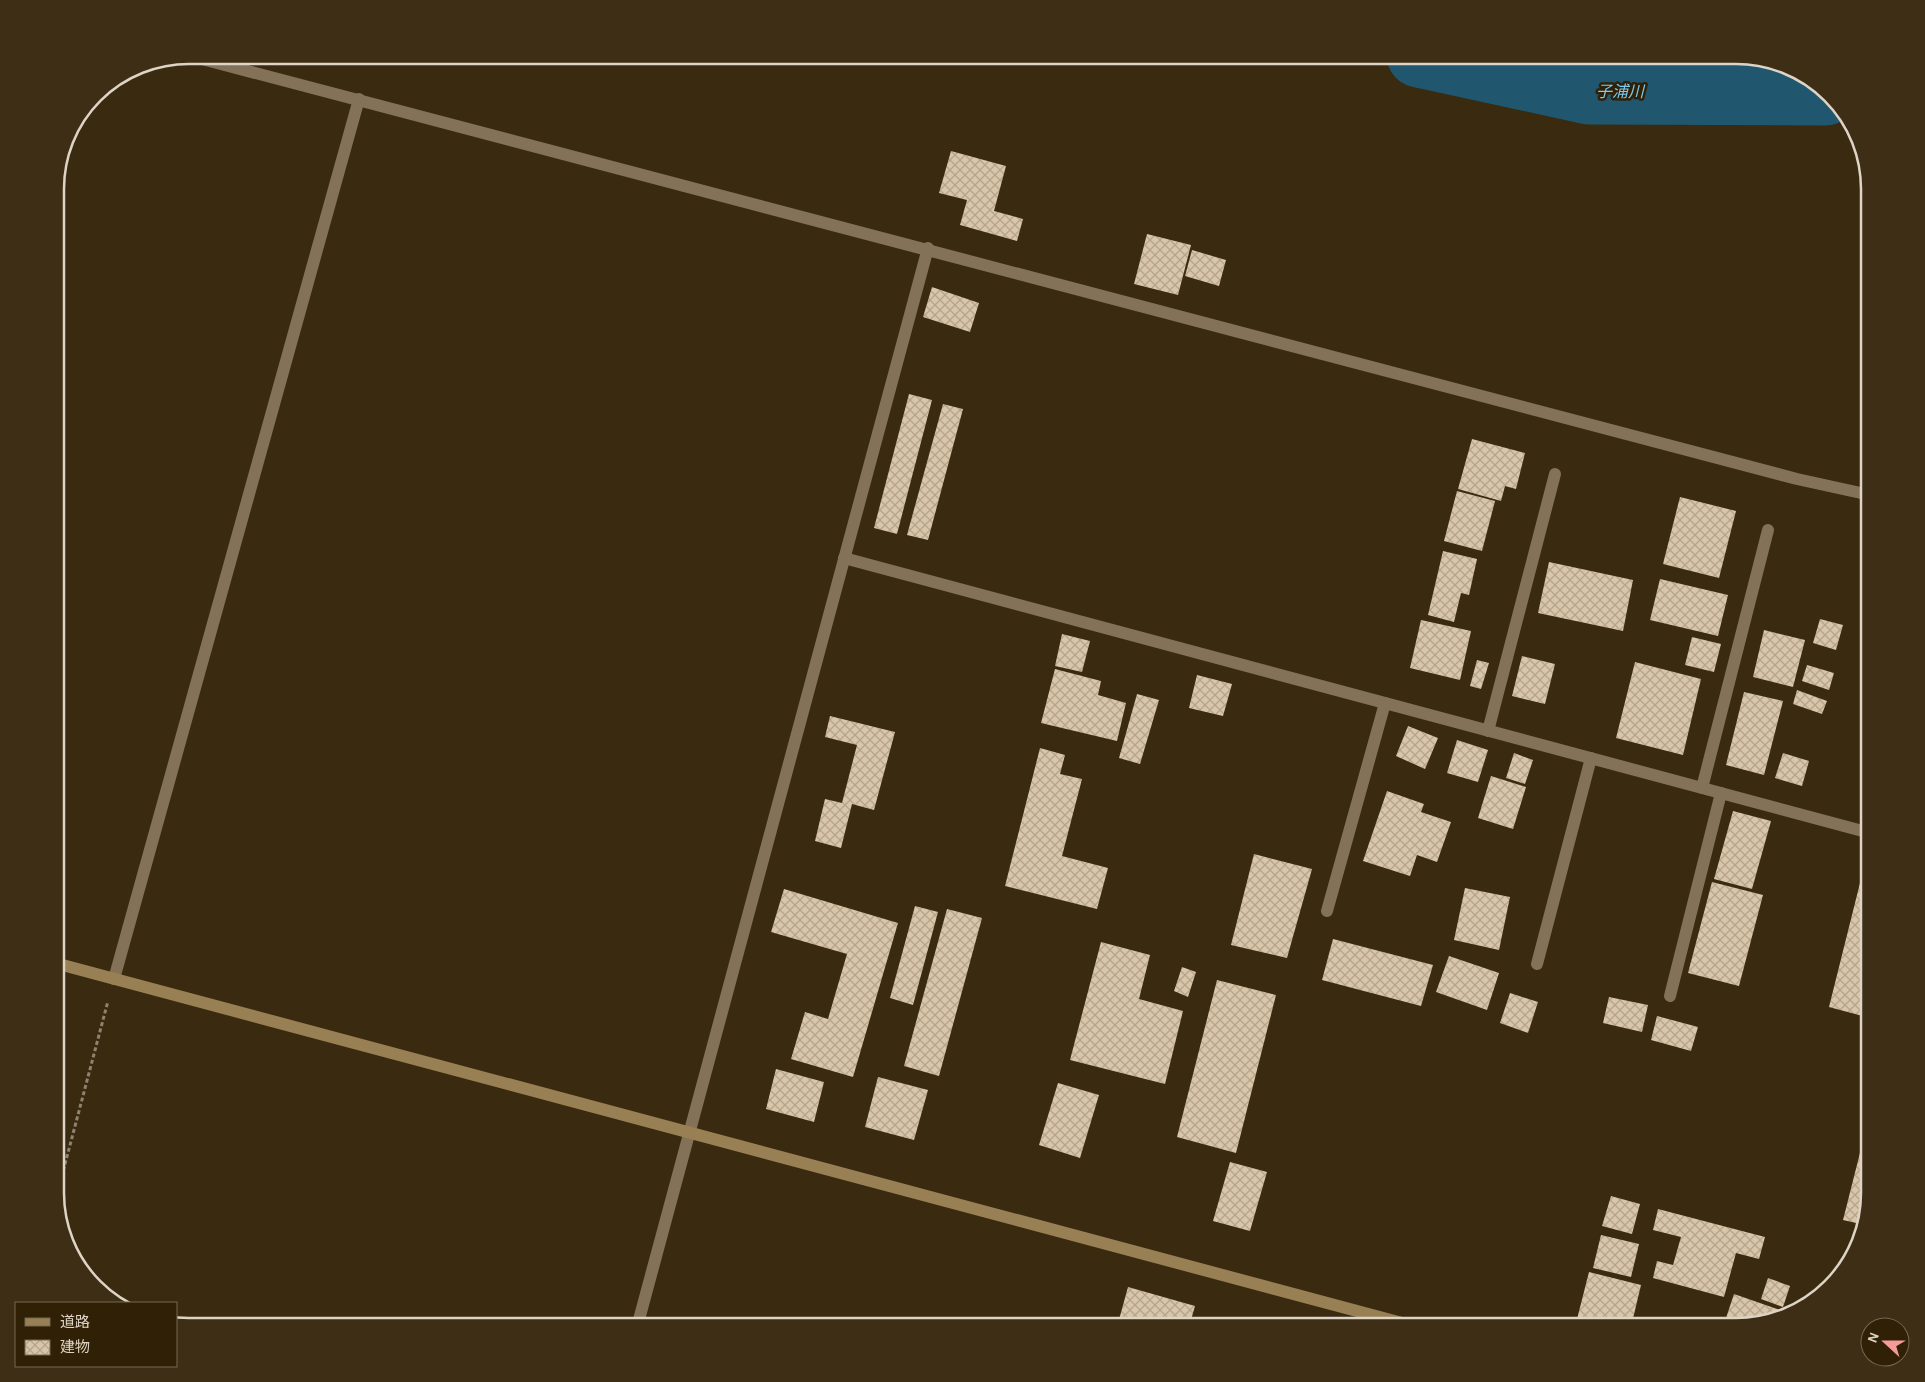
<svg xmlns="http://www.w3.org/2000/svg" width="1925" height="1382" font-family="'Alegreya Sans','Noto Sans JP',sans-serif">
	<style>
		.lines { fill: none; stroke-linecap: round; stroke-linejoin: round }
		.river { stroke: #21576e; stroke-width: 65 }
		.building { fill: url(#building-cross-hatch) }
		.path { stroke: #8f836f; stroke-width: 3; stroke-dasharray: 4 2.5; stroke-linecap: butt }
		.street { stroke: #837257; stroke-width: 12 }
		.secondary { stroke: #988054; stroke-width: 12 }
		.labels { text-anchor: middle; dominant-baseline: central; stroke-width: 5; stroke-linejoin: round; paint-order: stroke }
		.water-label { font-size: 16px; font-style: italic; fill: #79cdf3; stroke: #2f2006 }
		.rim { fill: none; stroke: #ded4c5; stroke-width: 2.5 }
	</style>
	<defs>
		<pattern id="building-cross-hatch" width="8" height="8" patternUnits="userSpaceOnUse" patternTransform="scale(1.25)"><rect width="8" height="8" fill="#d9c6a8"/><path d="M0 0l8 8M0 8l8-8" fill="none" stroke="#b4a48d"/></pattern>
	</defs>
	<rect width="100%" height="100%" fill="#392a10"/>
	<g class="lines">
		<polyline class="river" points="1419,55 1589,92 1826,93"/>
	</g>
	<g class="building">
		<polygon points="951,151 1006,166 994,211 1023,219 1017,241 960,225 967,200 939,193"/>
		<polygon points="1147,234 1191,245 1178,295 1134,284"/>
		<polygon points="1192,250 1226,260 1219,286 1185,276"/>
		<polygon points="932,287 979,303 970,332 923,317"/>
		<polygon points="909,394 932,400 897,534 874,528"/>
		<polygon points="943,404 963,409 928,540 907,535"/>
		<polygon points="1472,439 1525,453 1516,489 1505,486 1501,501 1458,489"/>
		<polygon points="1870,452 1870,463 1866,453"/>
		<polygon points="1457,491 1495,501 1482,551 1444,541"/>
		<polygon points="1680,497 1736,511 1719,578 1663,564"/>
		<polygon points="1443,551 1477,559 1469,595 1461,593 1454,622 1428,615"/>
		<polygon points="1549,562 1633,580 1623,631 1538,613"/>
		<polygon points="1660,579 1728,595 1718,636 1650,620"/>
		<polygon points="1820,619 1843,625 1836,650 1813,643"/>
		<polygon points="1421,620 1471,631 1460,680 1410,668"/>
		<polygon points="1764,630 1805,640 1793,687 1753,677"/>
		<polygon points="1062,634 1090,641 1082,672 1055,666"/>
		<polygon points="1692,637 1721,644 1714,672 1685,665"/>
		<polygon points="1522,656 1555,664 1545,704 1512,696"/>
		<polygon points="1477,660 1489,663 1481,689 1470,686"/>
		<polygon points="1635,662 1701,679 1683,755 1616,738"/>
		<polygon points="1807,665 1834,673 1829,690 1802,681"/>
		<polygon points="1055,669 1101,681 1098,695 1126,703 1117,741 1041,723"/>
		<polygon points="1197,675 1232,684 1223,716 1189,708"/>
		<polygon points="1797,690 1827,701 1822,714 1793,704"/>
		<polygon points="1744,692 1783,701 1764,775 1726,765"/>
		<polygon points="1137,694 1159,700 1140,764 1119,758"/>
		<polygon points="830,716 895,732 874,810 852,804 841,848 815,841 825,799 842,803 857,745 825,737"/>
		<polygon points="1408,726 1438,738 1425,769 1396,756"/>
		<polygon points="1457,740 1488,750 1478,782 1447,773"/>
		<polygon points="1040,748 1065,755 1060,774 1082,779 1062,856 1108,868 1097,909 1005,886"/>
		<polygon points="1514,753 1533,760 1525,784 1506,778"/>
		<polygon points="1783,753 1809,761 1802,786 1775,778"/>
		<polygon points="1491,776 1526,787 1513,829 1478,818"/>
		<polygon points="1387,791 1424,804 1421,812 1451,822 1437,862 1417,855 1410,876 1363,861"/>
		<polygon points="1733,811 1771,821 1752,889 1714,879"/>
		<polygon points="1254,854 1312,869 1287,958 1231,945"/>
		<polygon points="1712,882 1763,895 1739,986 1688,973"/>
		<polygon points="1860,883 1870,886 1870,1018 1829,1007"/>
		<polygon points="1465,888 1510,897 1499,950 1454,940"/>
		<polygon points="784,889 898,923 853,1077 791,1059 805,1012 828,1019 847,954 771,932"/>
		<polygon points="915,906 938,912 913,1005 890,998"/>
		<polygon points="947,909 982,918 939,1076 904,1066"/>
		<polygon points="1333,939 1433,965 1421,1006 1322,980"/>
		<polygon points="1101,942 1150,955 1139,999 1183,1011 1165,1084 1070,1060"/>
		<polygon points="1449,956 1499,973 1487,1010 1436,992"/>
		<polygon points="1182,967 1196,972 1188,997 1174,991"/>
		<polygon points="1217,980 1276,995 1236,1153 1177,1137"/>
		<polygon points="1510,993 1538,1002 1528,1033 1500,1023"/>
		<polygon points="1609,997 1648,1005 1642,1032 1603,1023"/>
		<polygon points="1657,1016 1698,1027 1691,1051 1651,1040"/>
		<polygon points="776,1069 824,1082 814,1122 766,1109"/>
		<polygon points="878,1077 928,1090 914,1140 865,1127"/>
		<polygon points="1058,1083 1099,1095 1080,1158 1039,1145"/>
		<polygon points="1863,1141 1870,1143 1870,1193 1865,1225 1843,1220"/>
		<polygon points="1230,1162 1267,1172 1250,1231 1213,1221"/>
		<polygon points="1611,1196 1640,1204 1632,1234 1602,1226"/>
		<polygon points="1658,1209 1765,1237 1759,1259 1736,1253 1724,1297 1653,1278 1657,1261 1673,1265 1681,1237 1653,1230"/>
		<polygon points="1601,1235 1639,1244 1631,1277 1593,1268"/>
		<polygon points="1589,1272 1641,1285 1631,1327 1575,1327"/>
		<polygon points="1768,1278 1790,1286 1783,1307 1761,1299"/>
		<polygon points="1128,1287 1195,1306 1189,1327 1117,1327"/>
		<polygon points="1734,1294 1783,1311 1781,1316 1736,1327 1723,1327"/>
		<polygon points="1635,1321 1657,1326 1657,1327 1634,1327"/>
	</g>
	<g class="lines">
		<polyline class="path" points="55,1202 108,1001"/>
		<g class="street">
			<polyline points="187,55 1797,479 1870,495"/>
			<polyline points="844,558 1870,833"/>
			<polyline points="1488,731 1555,474"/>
			<polyline points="1702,788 1768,530"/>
			<polyline points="1327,911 1385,703"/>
			<polyline points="1537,964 1591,758"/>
			<polyline points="114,979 359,99"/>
			<polyline points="1670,996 1721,793"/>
			<polyline points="637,1327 928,248"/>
		</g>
		<polyline class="secondary" points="55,963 1417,1327"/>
	</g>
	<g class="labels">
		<g class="water-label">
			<text x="1620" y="92">子浦川</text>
		</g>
	</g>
	<path d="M0 0H1925V1382H0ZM189 64H1736A125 125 0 0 1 1861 189V1193A125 125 0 0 1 1736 1318H189A125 125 0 0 1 64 1193V189A125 125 0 0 1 189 64Z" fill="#3d2e15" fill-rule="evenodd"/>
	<path class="rim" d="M189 64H1736A125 125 0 0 1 1861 189V1193A125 125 0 0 1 1736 1318H189A125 125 0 0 1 64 1193V189A125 125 0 0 1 189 64Z"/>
	<rect x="15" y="1302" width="162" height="65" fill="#2f2006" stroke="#756852"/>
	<rect x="25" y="1318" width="25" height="8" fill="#988054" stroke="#756852"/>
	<text x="60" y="1327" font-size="15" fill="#ded4c5">道路</text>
	<rect x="25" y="1340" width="25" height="15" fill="url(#building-cross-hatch)" stroke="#756852"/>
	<text x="60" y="1352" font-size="15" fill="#ded4c5">建物</text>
	<g transform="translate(1885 1342) rotate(291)"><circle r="24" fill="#2f2006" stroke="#756852"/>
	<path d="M0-4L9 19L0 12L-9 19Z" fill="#f59b99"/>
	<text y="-8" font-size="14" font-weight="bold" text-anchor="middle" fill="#ded4c5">N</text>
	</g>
</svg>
